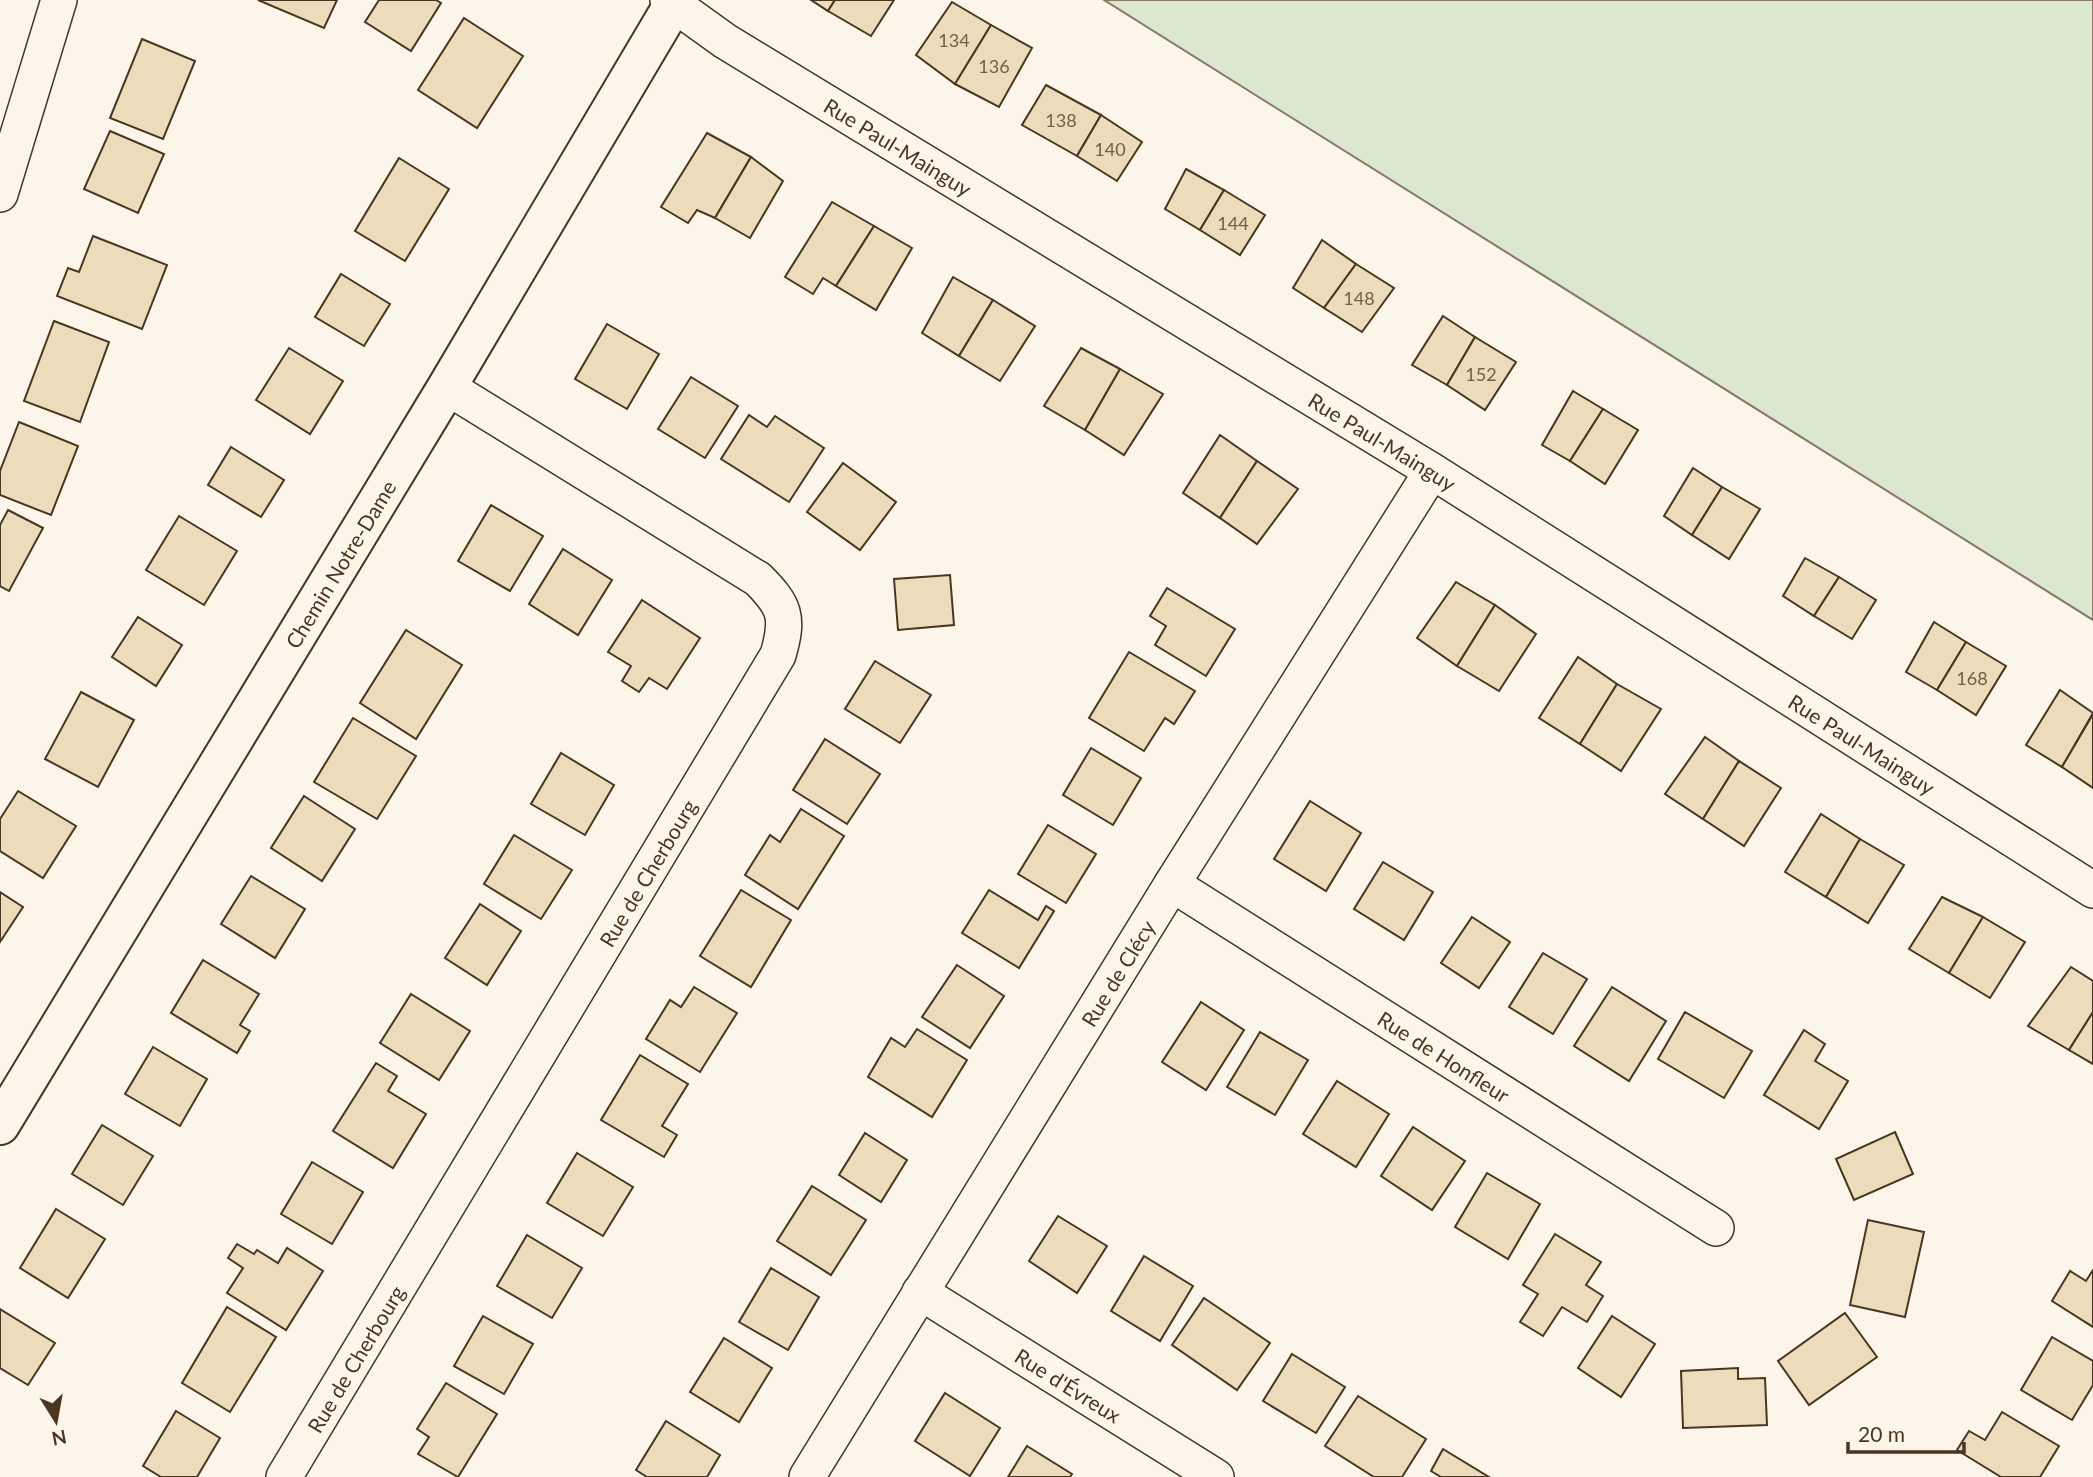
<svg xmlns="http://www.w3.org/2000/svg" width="2093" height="1477" font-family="Lato,sans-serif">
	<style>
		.green { fill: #dce7d0; stroke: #887966; stroke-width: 2 }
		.building { fill: #ecdcbc; stroke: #4a3520; stroke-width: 2 }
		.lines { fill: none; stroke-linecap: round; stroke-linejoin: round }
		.street-casing { stroke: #4a3520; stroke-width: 38 }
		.secondary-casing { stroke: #4a3520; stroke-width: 42 }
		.street { stroke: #fbf6e9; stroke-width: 35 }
		.secondary { stroke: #fbf6e9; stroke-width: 38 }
		.labels { text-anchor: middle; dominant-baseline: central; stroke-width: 5; stroke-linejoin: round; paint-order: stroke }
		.number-label { font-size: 18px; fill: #725f47 }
		.street-label { font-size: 21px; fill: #4a3520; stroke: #fbf6e9 }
	</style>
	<rect width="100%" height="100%" fill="#fbf6e9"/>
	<polygon class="green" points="1104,0 2093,0 2093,620"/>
	<g class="building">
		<polygon points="258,0 337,0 324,28"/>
		<polygon points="379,0 436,0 441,3 411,51 365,22"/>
		<polygon points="811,0 835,0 828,11"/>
		<polygon points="835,0 894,0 871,36 828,11"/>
		<polygon points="952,2 991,25 955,84 916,55"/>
		<polygon points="464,18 523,56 477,128 418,90"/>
		<polygon points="991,25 1032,48 999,107 955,84"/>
		<polygon points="142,39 195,61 163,139 110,118"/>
		<polygon points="1046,85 1101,115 1077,156 1022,125"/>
		<polygon points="1101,115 1142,142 1117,181 1077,156"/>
		<polygon points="110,131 164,154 138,213 84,189"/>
		<polygon points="707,133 751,157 715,218 697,210 688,223 661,207"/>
		<polygon points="751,157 783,181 750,238 715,218"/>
		<polygon points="399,158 449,189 405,261 355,231"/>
		<polygon points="1186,169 1224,190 1200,230 1165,209"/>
		<polygon points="1224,190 1265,215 1240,255 1200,230"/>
		<polygon points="832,202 874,226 836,286 823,278 813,294 785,277"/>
		<polygon points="874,226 912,248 876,310 836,286"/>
		<polygon points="93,236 167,265 142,329 57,296 68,268 79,272"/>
		<polygon points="1322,240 1356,264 1324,308 1293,288"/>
		<polygon points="1356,264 1394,288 1362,332 1324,308"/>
		<polygon points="341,274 390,304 364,346 315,317"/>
		<polygon points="953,277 993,300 959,356 922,333"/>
		<polygon points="993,300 1035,326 1000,381 959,356"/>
		<polygon points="1443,316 1475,337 1447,385 1412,365"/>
		<polygon points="54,321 109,342 80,422 24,401"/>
		<polygon points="607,324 659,354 627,409 575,379"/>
		<polygon points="1475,337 1516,362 1485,410 1447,385"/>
		<polygon points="289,348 343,381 310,434 256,400"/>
		<polygon points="1081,348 1120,369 1085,430 1044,406"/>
		<polygon points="1120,369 1163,394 1124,455 1085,430"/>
		<polygon points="691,377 738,406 705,458 658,429"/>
		<polygon points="1573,391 1603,409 1570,461 1542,445"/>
		<polygon points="1603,409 1638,430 1605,484 1570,461"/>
		<polygon points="749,415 767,427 775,416 824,448 789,502 721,459"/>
		<polygon points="19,422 78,446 51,515 0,495 0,471"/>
		<polygon points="1220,435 1257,461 1220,518 1183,493"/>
		<polygon points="231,447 284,480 261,517 208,485"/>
		<polygon points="1257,461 1298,489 1257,544 1220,518"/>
		<polygon points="843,463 896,502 860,550 807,512"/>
		<polygon points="1693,468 1722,487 1692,535 1664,516"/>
		<polygon points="1722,487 1760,509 1729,559 1692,535"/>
		<polygon points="491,505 543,536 510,591 458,561"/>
		<polygon points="8,510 43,528 9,591 0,586 0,525"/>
		<polygon points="179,516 237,551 204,605 146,570"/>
		<polygon points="563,549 612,580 578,635 529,604"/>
		<polygon points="1805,558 1839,577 1814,616 1783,596"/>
		<polygon points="950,575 954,625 898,630 894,579"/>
		<polygon points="1839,577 1876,600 1852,639 1814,616"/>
		<polygon points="1456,582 1495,605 1457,666 1417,638"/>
		<polygon points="1167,588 1235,629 1206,676 1155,645 1166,626 1150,616"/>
		<polygon points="642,600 700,638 667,689 649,678 639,692 622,681 631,666 608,652"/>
		<polygon points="1495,605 1536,634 1499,691 1457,666"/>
		<polygon points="138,617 182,645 156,686 112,657"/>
		<polygon points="1934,622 1966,642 1937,690 1906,672"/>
		<polygon points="406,630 462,665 416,739 360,703"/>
		<polygon points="1966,642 2006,666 1976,715 1937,690"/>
		<polygon points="1129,652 1195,691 1174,724 1165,718 1144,751 1089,718"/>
		<polygon points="1578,657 1617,684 1580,744 1539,718"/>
		<polygon points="875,661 931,695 900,743 845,709"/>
		<polygon points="1617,684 1661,709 1621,771 1580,744"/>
		<polygon points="2060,690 2093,713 2062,767 2026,745"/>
		<polygon points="81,692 134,720 98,787 45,759"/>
		<polygon points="2093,714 2093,788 2062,767"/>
		<polygon points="353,718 416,756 377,819 314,782"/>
		<polygon points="1705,737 1739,761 1703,819 1665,794"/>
		<polygon points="825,739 880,774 847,824 793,790"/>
		<polygon points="1091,748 1141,778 1113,825 1063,795"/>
		<polygon points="561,753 614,785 585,835 531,804"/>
		<polygon points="1739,761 1781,788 1744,846 1703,819"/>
		<polygon points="18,791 76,826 43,878 0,851 0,819"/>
		<polygon points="304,796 355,829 322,881 271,848"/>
		<polygon points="1310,801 1361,833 1326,891 1274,859"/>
		<polygon points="801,809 844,836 798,909 745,875 770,835 780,842"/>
		<polygon points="1821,814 1860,839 1826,897 1785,872"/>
		<polygon points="1048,825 1096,854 1066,903 1018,874"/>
		<polygon points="514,835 572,870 541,919 484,884"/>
		<polygon points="1860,839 1904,865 1868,923 1826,897"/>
		<polygon points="1383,862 1433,892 1404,940 1354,909"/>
		<polygon points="251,876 305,909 275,958 221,924"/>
		<polygon points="741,890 791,920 751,987 700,956"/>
		<polygon points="989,890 1038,920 1046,906 1054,911 1019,968 962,933"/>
		<polygon points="0,892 23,907 0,942"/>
		<polygon points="1942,897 1983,917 1949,973 1909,949"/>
		<polygon points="480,904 521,931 487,985 445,958"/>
		<polygon points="1472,917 1510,942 1479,988 1441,963"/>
		<polygon points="1983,917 2025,942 1990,998 1949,973"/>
		<polygon points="1543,953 1587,979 1553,1034 1509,1007"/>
		<polygon points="203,960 259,994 240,1025 250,1031 237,1053 171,1013"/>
		<polygon points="957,965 1004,996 970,1048 922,1017"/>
		<polygon points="2071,967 2093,981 2093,1012 2069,1050 2028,1026"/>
		<polygon points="694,987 737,1013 700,1072 646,1039 670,1000 681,1007"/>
		<polygon points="1612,987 1666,1021 1629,1081 1574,1046"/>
		<polygon points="411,994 470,1031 439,1080 380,1043"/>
		<polygon points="1201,1002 1244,1030 1206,1090 1162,1062"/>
		<polygon points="1685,1012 1752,1051 1724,1098 1658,1059"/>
		<polygon points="2093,1012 2093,1064 2069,1050"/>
		<polygon points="917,1029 967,1060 932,1117 868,1077 891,1038 905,1047"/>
		<polygon points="1804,1030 1825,1044 1815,1061 1848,1081 1819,1129 1764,1095"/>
		<polygon points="1260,1032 1308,1060 1275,1115 1227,1087"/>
		<polygon points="153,1047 207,1079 180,1126 125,1094"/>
		<polygon points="640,1055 688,1084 662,1126 677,1135 664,1157 601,1120"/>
		<polygon points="376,1063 397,1076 388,1091 426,1114 393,1168 333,1131"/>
		<polygon points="1337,1081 1389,1114 1356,1167 1303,1134"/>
		<polygon points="102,1125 153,1156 123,1205 72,1174"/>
		<polygon points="1413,1127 1465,1161 1432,1210 1381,1176"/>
		<polygon points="1895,1132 1913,1174 1854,1200 1836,1159"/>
		<polygon points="865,1133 907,1160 881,1202 839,1175"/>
		<polygon points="577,1153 633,1187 603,1236 547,1203"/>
		<polygon points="312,1162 363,1192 332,1244 281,1214"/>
		<polygon points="1487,1173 1540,1204 1508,1259 1455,1227"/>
		<polygon points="812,1186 866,1220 831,1275 777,1241"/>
		<polygon points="56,1209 105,1239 68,1298 20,1268"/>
		<polygon points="1058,1216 1107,1246 1077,1293 1029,1261"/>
		<polygon points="1868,1220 1924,1232 1905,1317 1850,1305"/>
		<polygon points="1555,1234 1601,1262 1586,1285 1603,1296 1587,1322 1562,1307 1543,1336 1520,1322 1538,1294 1523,1285"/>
		<polygon points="527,1235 582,1268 552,1318 497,1286"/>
		<polygon points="237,1244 254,1254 257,1250 278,1263 287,1248 323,1271 286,1330 227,1293 243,1268 228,1258"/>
		<polygon points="1144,1256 1193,1286 1160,1341 1111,1311"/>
		<polygon points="771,1268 819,1297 788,1350 739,1322"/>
		<polygon points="2093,1270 2093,1327 2052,1301 2070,1271 2086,1281"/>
		<polygon points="1204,1298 1270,1343 1237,1390 1172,1345"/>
		<polygon points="227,1307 276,1337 230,1412 182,1383"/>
		<polygon points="0,1309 55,1343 28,1385 0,1368"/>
		<polygon points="1845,1313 1877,1357 1809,1405 1778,1361"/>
		<polygon points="483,1316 533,1344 504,1394 454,1366"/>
		<polygon points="1612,1316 1655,1344 1621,1397 1578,1368"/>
		<polygon points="2052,1337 2093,1361 2093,1385 2072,1420 2021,1390"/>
		<polygon points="724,1338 772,1368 739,1422 690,1392"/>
		<polygon points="1292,1354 1345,1387 1316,1433 1263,1401"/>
		<polygon points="1738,1368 1738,1379 1765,1378 1767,1425 1683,1428 1681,1371"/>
		<polygon points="446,1383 497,1414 458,1477 418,1454 429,1437 417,1429"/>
		<polygon points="945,1393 1000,1428 970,1476 915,1441"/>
		<polygon points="1358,1396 1426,1439 1402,1477 1374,1477 1325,1446"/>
		<polygon points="176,1411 220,1438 197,1477 161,1477 143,1466"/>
		<polygon points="2002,1412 2059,1446 2040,1477 2001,1477 1957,1450 1969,1431 1985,1440"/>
		<polygon points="666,1421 720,1455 707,1477 647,1477 636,1470"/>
		<polygon points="1027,1446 1072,1474 1070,1477 1008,1477"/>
		<polygon points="1443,1449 1489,1477 1441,1477 1431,1471"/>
	</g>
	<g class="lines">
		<g class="street-casing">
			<g id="street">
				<path id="s1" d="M668 0 725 41 1432 471 2093 890"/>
				<polyline points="0,194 59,0"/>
				<path id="s2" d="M1172 884 1716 1228"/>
				<path id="s3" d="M920 1292 1216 1477"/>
				<path id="s4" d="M284 1477 778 655C789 617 785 606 758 579L447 387"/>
				<path id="s5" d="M807 1477 1172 884 1432 471"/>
			</g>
		</g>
		<g class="secondary-casing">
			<g id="secondary">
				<path id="s6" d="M0 1125 447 387 676 0"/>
			</g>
		</g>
		<use href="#street" class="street"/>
		<use href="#secondary" class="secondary"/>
	</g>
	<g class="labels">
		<g class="number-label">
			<text x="954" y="40">134</text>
			<text x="994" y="66">136</text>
			<text x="1061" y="120">138</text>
			<text x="1110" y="149">140</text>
			<text x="1233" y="223">144</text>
			<text x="1359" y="298">148</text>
			<text x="1481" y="374">152</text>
			<text x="1972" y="678">168</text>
		</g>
		<g class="street-label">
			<text stroke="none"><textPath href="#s1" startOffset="273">Rue Paul-Mainguy</textPath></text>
			<text stroke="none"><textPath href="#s1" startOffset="840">Rue Paul-Mainguy</textPath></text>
			<text stroke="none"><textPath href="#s6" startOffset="656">Chemin Notre-Dame</textPath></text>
			<text stroke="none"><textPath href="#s1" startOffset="1407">Rue Paul-Mainguy</textPath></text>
			<text stroke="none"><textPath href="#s4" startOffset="705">Rue de Cherbourg</textPath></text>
			<text stroke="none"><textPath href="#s5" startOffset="592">Rue de Clécy</textPath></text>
			<text stroke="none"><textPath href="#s2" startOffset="322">Rue de Honfleur</textPath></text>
			<text stroke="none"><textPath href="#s4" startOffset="138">Rue de Cherbourg</textPath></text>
			<text stroke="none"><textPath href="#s3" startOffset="175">Rue d'Évreux</textPath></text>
		</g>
	</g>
	<g transform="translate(56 1421) rotate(169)" stroke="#fbf6e9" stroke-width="5" paint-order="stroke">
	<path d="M0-5L12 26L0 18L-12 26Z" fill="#4a3520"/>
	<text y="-10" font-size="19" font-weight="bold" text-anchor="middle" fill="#4a3520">N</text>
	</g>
	<path d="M1848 1442v10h116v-10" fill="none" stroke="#4a3520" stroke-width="3.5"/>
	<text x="1858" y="1442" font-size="21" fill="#4a3520" stroke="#fbf6e9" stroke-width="5" paint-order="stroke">20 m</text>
</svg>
